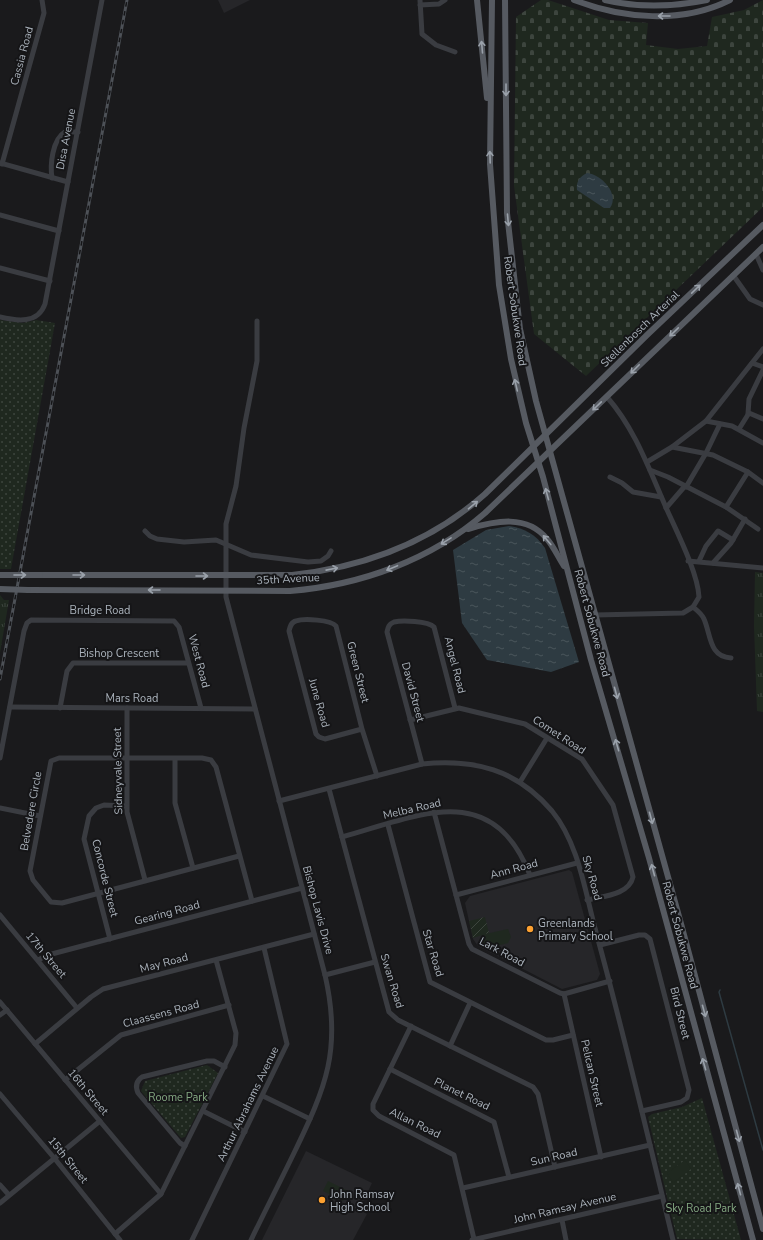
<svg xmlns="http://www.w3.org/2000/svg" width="763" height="1240" font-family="'Nunito Sans',sans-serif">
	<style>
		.built { fill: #262629 }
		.grass { fill: url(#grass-tufts) }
		.cemetery { fill: url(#cemetery-stones) }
		.park { fill: url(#park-dots) }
		.garden { fill: url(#garden-furrows) }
		.pitch { fill: #1f281f }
		.water { fill: url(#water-ripples) }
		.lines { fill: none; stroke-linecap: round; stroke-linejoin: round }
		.stream { stroke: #2e3b42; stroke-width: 1.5 }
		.minor { stroke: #3a3c41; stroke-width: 5 }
		.major { stroke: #565a61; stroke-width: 6 }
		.rail-casing { stroke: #4d5157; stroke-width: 3 }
		.rail { stroke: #151517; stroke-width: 1.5; stroke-dasharray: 4.5; stroke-linecap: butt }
		.major-bridge { stroke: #565a61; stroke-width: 6 }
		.oneway { stroke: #9aa1aa }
		.poi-dot { fill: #fda131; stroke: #151517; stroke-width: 1.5 }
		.labels { text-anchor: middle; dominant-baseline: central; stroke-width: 4; stroke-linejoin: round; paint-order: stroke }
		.street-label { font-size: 11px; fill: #abb3bc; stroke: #151517 }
		.poi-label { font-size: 11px; fill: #abb3bc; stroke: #151517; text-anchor: start }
		.park-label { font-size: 11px; fill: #84a882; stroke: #151517 }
	</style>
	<defs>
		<pattern id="grass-tufts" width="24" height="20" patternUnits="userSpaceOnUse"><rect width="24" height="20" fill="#1f281f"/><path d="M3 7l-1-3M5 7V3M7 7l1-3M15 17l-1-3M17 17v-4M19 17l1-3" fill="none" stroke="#3d453e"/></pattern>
		<pattern id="cemetery-stones" width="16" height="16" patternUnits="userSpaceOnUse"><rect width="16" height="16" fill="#1f281f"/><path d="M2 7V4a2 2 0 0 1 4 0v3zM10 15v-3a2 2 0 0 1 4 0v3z" fill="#3d453e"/></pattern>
		<pattern id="park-dots" width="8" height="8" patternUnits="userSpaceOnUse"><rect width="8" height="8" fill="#1f281f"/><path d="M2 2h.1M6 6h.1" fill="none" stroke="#3d453e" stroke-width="1.8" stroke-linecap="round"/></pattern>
		<pattern id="garden-furrows" width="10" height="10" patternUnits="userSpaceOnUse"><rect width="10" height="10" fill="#1f281f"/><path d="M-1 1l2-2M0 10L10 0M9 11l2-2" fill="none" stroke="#3d453e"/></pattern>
		<pattern id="water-ripples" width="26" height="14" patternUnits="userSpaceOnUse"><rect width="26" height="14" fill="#2e3b42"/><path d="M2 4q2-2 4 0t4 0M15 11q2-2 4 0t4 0" fill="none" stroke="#4a555b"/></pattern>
	</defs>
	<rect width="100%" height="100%" fill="#1a1a1c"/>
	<g class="built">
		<polygon points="218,0 250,0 224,13"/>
		<polygon points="569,870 572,872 600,974 597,980 562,989 478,946 473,939 465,903 470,896"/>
		<polygon points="306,1151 372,1183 359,1210 367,1214 353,1240 262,1240"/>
	</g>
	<g class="grass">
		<polygon points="755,572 763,573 763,712 757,711 754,626"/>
		<polygon points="0,595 4,600 9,600 0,653"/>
	</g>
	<polygon class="cemetery" points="541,0 548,0 609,20 648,23 646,45 678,49 707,46 712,17 744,10 763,0 763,207 586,376 534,334 514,186 516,17"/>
	<g class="park">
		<polygon points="0,320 23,323 36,320 55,323 11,569 0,569"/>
		<polygon points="207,1065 218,1073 185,1137 181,1138 141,1091 145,1081"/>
		<polygon points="702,1098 741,1240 677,1239 648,1117 652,1114 682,1107"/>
	</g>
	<polygon class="garden" points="485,917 489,933 473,938 469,921"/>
	<g class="pitch">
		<polygon points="508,929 511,937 508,943 484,949 481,935"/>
		<polygon points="685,1160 691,1169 673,1183 667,1173"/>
		<polygon points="328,1181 348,1191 343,1201 323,1191"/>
	</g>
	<g class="water">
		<path d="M587 173C601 174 620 194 610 208H604L577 190C576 182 579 177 587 173Z"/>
		<path d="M509 526C525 528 536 535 545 548L579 662 551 672 487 660 462 623 453 550 486 530Z"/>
	</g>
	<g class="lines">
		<polyline class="stream" points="720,990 719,992 763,1150"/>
		<g class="minor">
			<polyline points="420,0 422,34 436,45 455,52"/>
			<polyline points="420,5 439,4 445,0"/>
			<polyline points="0,163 68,182"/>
			<polyline points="2,164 44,13 42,0"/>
			<path d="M52 178C50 165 52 140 65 132H78"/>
			<polyline points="0,215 59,231"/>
			<polyline points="756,254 763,270"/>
			<polyline points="0,268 50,281"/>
			<polyline points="733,275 750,299 763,305"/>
			<path d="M0 317C17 321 38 324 45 304L102 0"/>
			<polyline points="752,363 763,367"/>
			<polyline points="748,414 749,399 763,370"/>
			<polyline points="706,421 732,426 763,443"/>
			<polyline points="739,429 749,413 763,419"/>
			<polyline points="672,447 713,455 748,472 763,483"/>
			<polyline points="647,462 672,447 706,421 763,349"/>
			<polyline points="650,470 668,477 726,507 758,529"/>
			<polyline points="610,477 622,483 633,492 661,497"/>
			<polyline points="686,487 706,453 720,424"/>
			<polyline points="726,507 748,472"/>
			<polyline points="666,508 685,486"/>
			<polyline points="145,531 150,536 157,539 184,542 216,540 251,555 308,562 321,561 328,556 331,551"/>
			<polyline points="688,561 763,568"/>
			<polyline points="699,561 706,546 718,531 733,540"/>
			<polyline points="713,563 731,543 745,519"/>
			<path d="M693 607C698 611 702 614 704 619 711 635 709 657 731 658"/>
			<path d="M595 615 683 613 693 607 699 597C698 574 678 534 668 512 650 472 636 430 607 397"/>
			<polyline points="10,707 255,709"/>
			<polyline points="60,708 67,671 73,663 188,663"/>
			<polyline points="127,708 127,812 145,880"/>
			<path d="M410 720 459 708 525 724 582 759 613 805 633 877C629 895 603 896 587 900"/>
			<path d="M362 729 325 739 319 737 316 734 289 631C290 627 291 622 296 621 304 618 331 620 336 626L362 729 377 776"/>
			<polyline points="0,758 24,631 27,623 31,620 174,621 179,627 201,708"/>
			<polyline points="175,759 175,803 193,868"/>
			<path d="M422 764 387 632C388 627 389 624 394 622 402 620 428 621 434 627L455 708"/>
			<polyline points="520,782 547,738"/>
			<polyline points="329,789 389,1012 398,1020 533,1087 538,1094 555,1167"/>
			<path d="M279 801 422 764C475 759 516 769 552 811 579 844 585 892 596 932 624 1034 648 1137 673 1240"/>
			<polyline points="0,808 40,816"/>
			<polyline points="434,812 469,944 472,949 560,993 564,994 610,981"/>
			<polyline points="388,825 430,982 546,1040 553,1040 573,1035"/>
			<path d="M342 837C418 816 492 778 530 875"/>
			<polyline points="239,856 62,903 51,902 33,880 30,871 51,761 59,758 202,758 211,760 216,767 252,901"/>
			<polyline points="456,895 577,863"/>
			<polyline points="0,915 77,1008"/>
			<polyline points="110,939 84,839 89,816 96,808 104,805 126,806"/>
			<polyline points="600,945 639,935 645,935 650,939 689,1090 687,1098 681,1102 642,1111"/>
			<polyline points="38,960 48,955 302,888"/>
			<polyline points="325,975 375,962"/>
			<polyline points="564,994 601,1157"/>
			<polyline points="0,1002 161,1194"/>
			<polyline points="0,1015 7,1010"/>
			<polyline points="411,1026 373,1104 373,1110 379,1116 454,1155 474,1239"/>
			<polyline points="35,1044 91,997 103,989 314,934"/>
			<polyline points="450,1046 470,1003"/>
			<polyline points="390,1069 494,1122 509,1177"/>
			<polyline points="65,1080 121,1035 229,1005"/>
			<polyline points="0,1094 55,1159 120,1240"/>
			<polyline points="263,1096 310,1119"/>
			<polyline points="203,1111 245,1132"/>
			<path d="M185 1146 180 1143 138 1093C135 1086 136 1081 142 1077L207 1061H214L225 1067"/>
			<polyline points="0,1185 9,1195"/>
			<polyline points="463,1188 650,1145"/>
			<polyline points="0,1203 100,1121"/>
			<polyline points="562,1220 566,1240"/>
			<polyline points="115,1234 161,1194 235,1045 236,1033 216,960"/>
			<polyline points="192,1240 287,1044 264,948"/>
			<path d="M251 1240C265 1211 280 1182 294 1153 326 1087 342 1049 325 975L226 597V524L236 486 244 428 257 361V321"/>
			<polyline points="472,1240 662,1196"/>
		</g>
		<g class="major">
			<polyline points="477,0 487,98"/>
			<polyline points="492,0 490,164 499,285 511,359 526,423 543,477 591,660 649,858 753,1240"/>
			<polyline points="505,0 507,213 520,329 536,401 680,920 763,1229"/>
			<path d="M574 0C623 19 682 24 730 0"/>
			<path d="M605 0C639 8 672 7 707 0"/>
			<path d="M468 529C495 521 527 514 547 539 554 547 558 557 564 566"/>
			<path d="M40 575H292C364 567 431 542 485 494L647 335 763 225"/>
			<path d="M28 590 290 591C361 585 431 560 485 513L763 247"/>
		</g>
		<g class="rail-casing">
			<polyline id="rail" points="0,679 127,0"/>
		</g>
		<use href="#rail" class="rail"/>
		<g class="major-bridge">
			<polyline points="0,575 40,575"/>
			<polyline points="0,589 28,590"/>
		</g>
	</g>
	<defs><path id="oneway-shaft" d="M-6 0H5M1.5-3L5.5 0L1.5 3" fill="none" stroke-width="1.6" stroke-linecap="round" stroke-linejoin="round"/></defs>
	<g class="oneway">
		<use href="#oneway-shaft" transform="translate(664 16) rotate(-180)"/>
		<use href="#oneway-shaft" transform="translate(482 47) rotate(-95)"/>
		<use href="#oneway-shaft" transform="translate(506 90) rotate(90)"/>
		<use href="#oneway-shaft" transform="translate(490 157) rotate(-92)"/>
		<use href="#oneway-shaft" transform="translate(508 220) rotate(85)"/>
		<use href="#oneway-shaft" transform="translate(696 289) rotate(-44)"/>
		<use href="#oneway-shaft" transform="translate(674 332) rotate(136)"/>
		<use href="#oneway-shaft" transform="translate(635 369) rotate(135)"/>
		<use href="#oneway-shaft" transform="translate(516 385) rotate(-103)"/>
		<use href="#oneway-shaft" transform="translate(597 406) rotate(136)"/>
		<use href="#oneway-shaft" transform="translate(547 494) rotate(-105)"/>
		<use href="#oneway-shaft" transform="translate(473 505) rotate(-40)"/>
		<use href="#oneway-shaft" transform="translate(547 540) rotate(-130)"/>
		<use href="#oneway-shaft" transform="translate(446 541) rotate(148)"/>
		<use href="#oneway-shaft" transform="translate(392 568) rotate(157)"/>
		<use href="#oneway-shaft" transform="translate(332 569) rotate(-11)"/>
		<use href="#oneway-shaft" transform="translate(20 575)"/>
		<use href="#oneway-shaft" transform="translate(79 575)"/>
		<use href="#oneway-shaft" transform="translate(202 576)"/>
		<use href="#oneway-shaft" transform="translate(154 590) rotate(-180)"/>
		<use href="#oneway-shaft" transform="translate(616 693) rotate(75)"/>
		<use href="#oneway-shaft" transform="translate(617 745) rotate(-106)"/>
		<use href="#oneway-shaft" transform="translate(651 818) rotate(75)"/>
		<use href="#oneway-shaft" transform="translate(653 870) rotate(-105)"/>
		<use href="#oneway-shaft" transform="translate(704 1011) rotate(75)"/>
		<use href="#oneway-shaft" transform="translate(704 1064) rotate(-106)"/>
		<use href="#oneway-shaft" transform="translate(738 1136) rotate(75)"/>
		<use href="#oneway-shaft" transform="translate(739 1189) rotate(-105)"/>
	</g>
	<g class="poi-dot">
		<circle cx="530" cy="929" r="4"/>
		<circle cx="322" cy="1200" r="4"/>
	</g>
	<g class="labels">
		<g class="street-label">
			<text transform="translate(22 56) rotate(-75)">Cassia Road</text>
			<text transform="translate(66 139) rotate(-79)">Disa Avenue</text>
			<text transform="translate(515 311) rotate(82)">Robert Sobukwe Road</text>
			<text transform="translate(640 329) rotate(-44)">Stellenbosch Arterial</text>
			<text transform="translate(288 579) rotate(-3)">35th Avenue</text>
			<text x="100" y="610">Bridge Road</text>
			<text transform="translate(592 623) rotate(75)">Robert Sobukwe Road</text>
			<text x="119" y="653">Bishop Crescent</text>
			<text transform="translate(199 661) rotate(75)">West Road</text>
			<text transform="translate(455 665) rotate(76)">Angel Road</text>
			<text transform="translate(358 672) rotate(76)">Green Street</text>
			<text transform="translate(413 692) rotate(75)">David Street</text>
			<text x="132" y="698">Mars Road</text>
			<text transform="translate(319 703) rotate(74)">June Road</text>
			<text transform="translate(559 735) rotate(33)">Comet Road</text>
			<text transform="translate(118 771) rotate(-91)">Sidneyvale Street</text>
			<text transform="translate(412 809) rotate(-13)">Melba Road</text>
			<text transform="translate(31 811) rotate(-80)">Belvedere Circle</text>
			<text transform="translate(514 869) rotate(-15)">Ann Road</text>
			<text transform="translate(105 878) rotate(76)">Concorde Street</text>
			<text transform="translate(592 878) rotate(74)">Sky Road</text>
			<text transform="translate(318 910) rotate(75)">Bishop Lavis Drive</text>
			<text transform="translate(167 913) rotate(-15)">Gearing Road</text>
			<text transform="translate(680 935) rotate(75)">Robert Sobukwe Road</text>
			<text transform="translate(502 952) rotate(28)">Lark Road</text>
			<text transform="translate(433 953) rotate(73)">Star Road</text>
			<text transform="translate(46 955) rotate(50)">17th Street</text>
			<text transform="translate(164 963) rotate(-15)">May Road</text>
			<text transform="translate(392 981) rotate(73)">Swan Road</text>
			<text transform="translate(680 1013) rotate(76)">Bird Street</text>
			<text transform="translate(161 1014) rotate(-15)">Claassens Road</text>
			<text transform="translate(592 1073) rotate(77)">Pelican Street</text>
			<text transform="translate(88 1092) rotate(50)">16th Street</text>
			<text transform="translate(462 1094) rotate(26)">Planet Road</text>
			<text transform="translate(248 1104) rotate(-64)">Arthur Abrahams Avenue</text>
			<text transform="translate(415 1123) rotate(26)">Allan Road</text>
			<text transform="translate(554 1157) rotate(-13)">Sun Road</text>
			<text transform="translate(68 1160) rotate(51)">15th Street</text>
			<text transform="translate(565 1208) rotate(-13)">John Ramsay Avenue</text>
		</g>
		<g class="poi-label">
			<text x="538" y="923">Greenlands<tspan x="538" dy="13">Primary School</tspan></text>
			<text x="330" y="1194">John Ramsay<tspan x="330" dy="13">High School</tspan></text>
		</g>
		<g class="park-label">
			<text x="178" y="1097">Roome Park</text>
			<text x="701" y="1208">Sky Road Park</text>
		</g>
	</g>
</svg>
